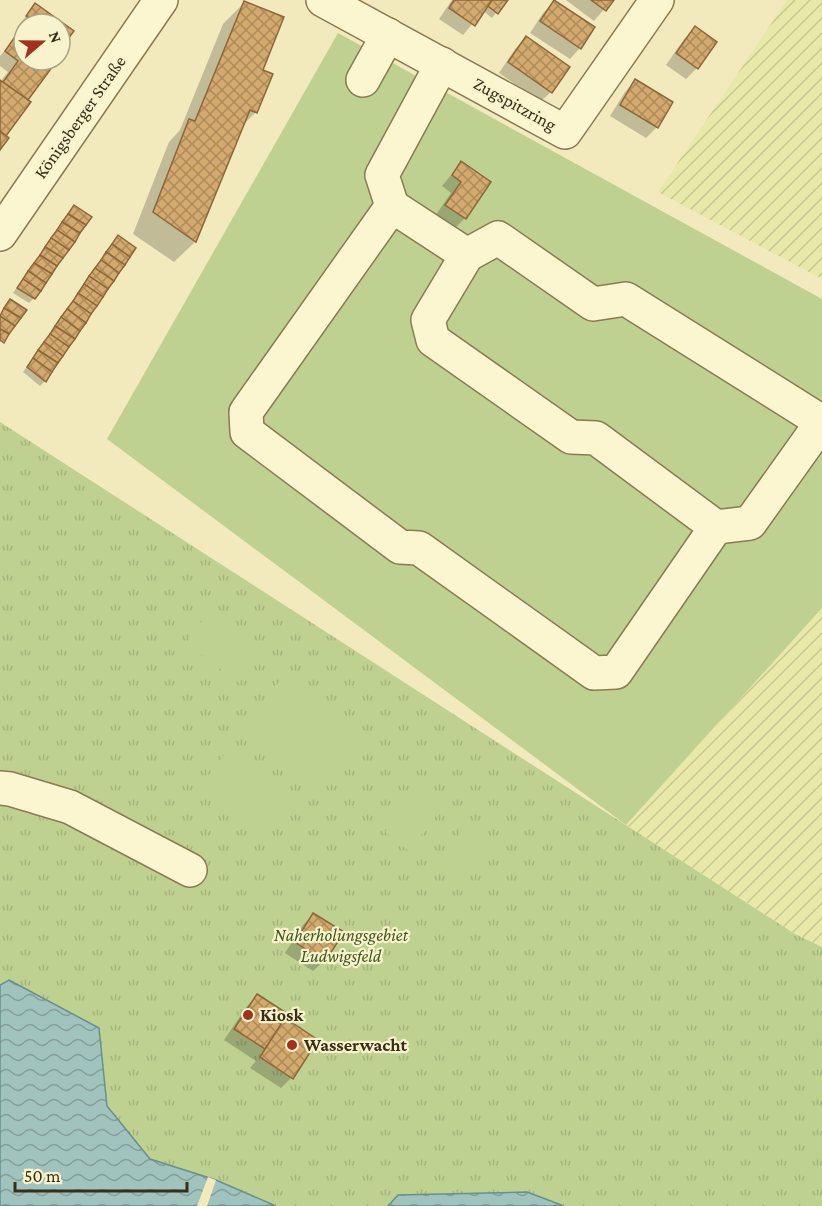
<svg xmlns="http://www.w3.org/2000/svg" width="822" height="1206" font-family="'Crimson Pro',serif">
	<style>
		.farmland { fill: url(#farmland-furrows) }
		.park { fill: url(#park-tufts) }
		.garden { fill: #bfd190 }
		.water { fill: url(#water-waves); stroke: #67918d; stroke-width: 1.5 }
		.pier { fill: #f2eabd }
		.shadow { fill: #0003 }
		.building { fill: url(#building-cross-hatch); stroke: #8d6738; stroke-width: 1.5 }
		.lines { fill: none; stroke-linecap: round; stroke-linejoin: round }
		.minor-casing { stroke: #8b7a54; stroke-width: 36 }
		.minor { stroke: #fcf6d0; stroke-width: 33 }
		.poi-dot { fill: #a0321e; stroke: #f9f3cd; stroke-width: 2 }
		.labels { text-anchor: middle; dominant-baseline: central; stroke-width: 4.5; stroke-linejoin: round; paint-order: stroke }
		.street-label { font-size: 18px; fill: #392e1a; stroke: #f9f3cd }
		.park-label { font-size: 18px; font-style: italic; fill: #40581f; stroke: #f9f3cd }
		.poi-label { font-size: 18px; font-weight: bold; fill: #392e1a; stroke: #f9f3cd; text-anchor: start }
	</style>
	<defs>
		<pattern id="farmland-furrows" width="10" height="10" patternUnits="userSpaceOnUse" patternTransform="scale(1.5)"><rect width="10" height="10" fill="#e8e8a9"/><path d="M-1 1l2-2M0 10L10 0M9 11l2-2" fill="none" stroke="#c8c791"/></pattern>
		<pattern id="park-tufts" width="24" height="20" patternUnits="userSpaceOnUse" patternTransform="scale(1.5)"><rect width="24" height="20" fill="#bfd190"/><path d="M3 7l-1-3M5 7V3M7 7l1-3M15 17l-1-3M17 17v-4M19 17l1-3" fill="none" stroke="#a5b47c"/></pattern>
		<pattern id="water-waves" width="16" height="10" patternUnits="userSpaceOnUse" patternTransform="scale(1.5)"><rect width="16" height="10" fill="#a1c3be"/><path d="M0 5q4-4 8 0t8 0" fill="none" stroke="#849f9a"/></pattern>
		<pattern id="building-cross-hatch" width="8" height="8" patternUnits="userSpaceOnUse" patternTransform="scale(1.5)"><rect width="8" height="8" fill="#d4a96e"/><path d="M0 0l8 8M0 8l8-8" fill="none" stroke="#ad8a5a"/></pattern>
	</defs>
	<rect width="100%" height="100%" fill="#f2eabd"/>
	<g class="farmland">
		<polygon points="787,0 822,0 822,279 658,192"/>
		<polygon points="822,608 822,947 795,934 626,825"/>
	</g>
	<polygon class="park" points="0,422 795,934 822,947 822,1206 564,1206 527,1192 398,1195 388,1206 276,1206 216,1180 150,1159 107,1106 99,1028 9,980 0,985"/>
	<g class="garden">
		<polygon points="338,33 822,299 822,608 626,825 107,439"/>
		<polygon points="206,616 259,656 239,683 186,643"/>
		<polygon points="282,678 361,737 323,787 245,728"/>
		<polygon points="230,747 295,796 265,834 201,785"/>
		<polygon points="418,788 443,806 409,851 385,832"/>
		<polygon points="468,822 492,840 458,885 434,867"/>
	</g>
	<g class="water">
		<polygon points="9,980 99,1028 107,1106 150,1159 216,1180 276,1206 0,1206 0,985"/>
		<polygon points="527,1192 564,1206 388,1206 398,1195"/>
	</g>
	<polygon class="pier" points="208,1177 216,1180 207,1206 197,1206"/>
	<g class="shadow">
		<polygon points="452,0 506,0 492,18 483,11 463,35 439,19"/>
		<polygon points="566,0 612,0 594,21"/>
		<polygon points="554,2 580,48 570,59 530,33 543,13"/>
		<polygon points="244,3 261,71 256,112 242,126 195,242 174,262 133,234 169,142 180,130 223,24"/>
		<polygon points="36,5 72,31 60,48 60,24 24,24 24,33 17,27"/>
		<polygon points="695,28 697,68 686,79 666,65 684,39"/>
		<polygon points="526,38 551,92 540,102 499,73 515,49"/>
		<polygon points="14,40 22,46 24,44 24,60 51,60 4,136 0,148 0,82 8,72 0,66 0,56"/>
		<polygon points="635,81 657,127 646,138 610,116 625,92"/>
		<polygon points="461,163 489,182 465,218 454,229 435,216 451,193 442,186"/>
		<polygon points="74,207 34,298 29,303 13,293"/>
		<polygon points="118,237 45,381 40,386 23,372"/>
		<polygon points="313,915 324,961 313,971 285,953 303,925"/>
		<polygon points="257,996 283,1019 291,1078 281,1088 250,1068 256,1061 224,1040 247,1006"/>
	</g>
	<g class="building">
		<polygon points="454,0 492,0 475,26 449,8"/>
		<polygon points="492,0 508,0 498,14 488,6"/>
		<polygon points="554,0 595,27 581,49 540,21"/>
		<polygon points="591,0 614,0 606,11"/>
		<polygon points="244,1 284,17 263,70 273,74 257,113 250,110 196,242 153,212 189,119 195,121"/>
		<polygon points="35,3 74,31 60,50 60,24 38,24 26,16"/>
		<polygon points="695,26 717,42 698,69 676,53"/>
		<polygon points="526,36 570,67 552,93 508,62"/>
		<polygon points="14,38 24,46 24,60 44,60 53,66 28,100 3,82 18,61 5,51"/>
		<polygon points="635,79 673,102 658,128 620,105"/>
		<polygon points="0,80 31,102 6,136 0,131"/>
		<polygon points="0,131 9,138 0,150"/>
		<polygon points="461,161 491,182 466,219 445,205 461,182 452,175"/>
		<polygon points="74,205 92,217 86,225 68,214"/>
		<polygon points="68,214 86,225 80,233 62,222"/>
		<polygon points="62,222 80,233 75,242 57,230"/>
		<polygon points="57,230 75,242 69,250 51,238"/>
		<polygon points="118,235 136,248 130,257 112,244"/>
		<polygon points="51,238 69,250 63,258 45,247"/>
		<polygon points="112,244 130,257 125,265 106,252"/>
		<polygon points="45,247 63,258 57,266 40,255"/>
		<polygon points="106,252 125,265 119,273 101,260"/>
		<polygon points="40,255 57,266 52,274 34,263"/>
		<polygon points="101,260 119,273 114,281 95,268"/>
		<polygon points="34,263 52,274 46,283 28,271"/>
		<polygon points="95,268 114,281 108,289 89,276"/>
		<polygon points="28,271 46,283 41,291 23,279"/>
		<polygon points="89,276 108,289 103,297 84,284"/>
		<polygon points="23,279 41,291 35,299 17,288"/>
		<polygon points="84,284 103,297 97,306 78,293"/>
		<polygon points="78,293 97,306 91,314 73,301"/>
		<polygon points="10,299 27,310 21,318 4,308"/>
		<polygon points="73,301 91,314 86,323 67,309"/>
		<polygon points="4,308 21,318 15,326 0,316"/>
		<polygon points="67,309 86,323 80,331 61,317"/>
		<polygon points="0,316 15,326 9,334 0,329"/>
		<polygon points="61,317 80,331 75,339 55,326"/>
		<polygon points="55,326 75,339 69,347 50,334"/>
		<polygon points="0,329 9,334 4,343 0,340"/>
		<polygon points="50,334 69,347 63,356 44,342"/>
		<polygon points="44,342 63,356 58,363 38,350"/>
		<polygon points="38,350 58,363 52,372 33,358"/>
		<polygon points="33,358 52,372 46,382 27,367"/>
		<polygon points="313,913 344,932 325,962 295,942"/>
		<polygon points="257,994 288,1014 265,1049 234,1029"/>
		<polygon points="285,1018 318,1040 293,1079 260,1057"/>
	</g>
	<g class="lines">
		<g class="minor-casing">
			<g id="minor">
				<polyline points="323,0 565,132 657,0"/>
				<polyline points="442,64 382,175 392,206 467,255 498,238 593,304 626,299 822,422"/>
				<polyline points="363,80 388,35"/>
				<polyline points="392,206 246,412 247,432 400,547 419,548 594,673 616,672 716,527 596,438 571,437 433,340 428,320 467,255"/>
				<polyline points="0,234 161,0"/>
				<polyline points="716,527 750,523 822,422"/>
				<polyline points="0,788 10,789 70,807 190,870"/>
			</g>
		</g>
		<use href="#minor" class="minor"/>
	</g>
	<g class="poi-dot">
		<circle cx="248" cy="1015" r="6"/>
		<circle cx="292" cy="1045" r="6"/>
	</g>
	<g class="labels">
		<g class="street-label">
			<text transform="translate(515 104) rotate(29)">Zugspitzring</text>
			<text transform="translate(80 117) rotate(-55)">Königsberger Straße</text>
		</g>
		<g class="park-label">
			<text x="341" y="935">Naherholungsgebiet<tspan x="341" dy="21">Ludwigsfeld</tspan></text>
		</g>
		<g class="poi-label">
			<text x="260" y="1015">Kiosk</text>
			<text x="304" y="1045">Wasserwacht</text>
		</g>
	</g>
	<g transform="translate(42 42) rotate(70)"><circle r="28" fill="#f9f3cd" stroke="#aca485" stroke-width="1.5"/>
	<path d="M0-4.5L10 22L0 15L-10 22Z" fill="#a0321e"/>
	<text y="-9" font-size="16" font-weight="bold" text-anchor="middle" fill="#392e1a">N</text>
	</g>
	<path d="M15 1182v9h172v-9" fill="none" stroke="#392e1a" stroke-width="3"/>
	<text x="24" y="1182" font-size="18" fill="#392e1a" stroke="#f9f3cd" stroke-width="4.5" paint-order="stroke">50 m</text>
</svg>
